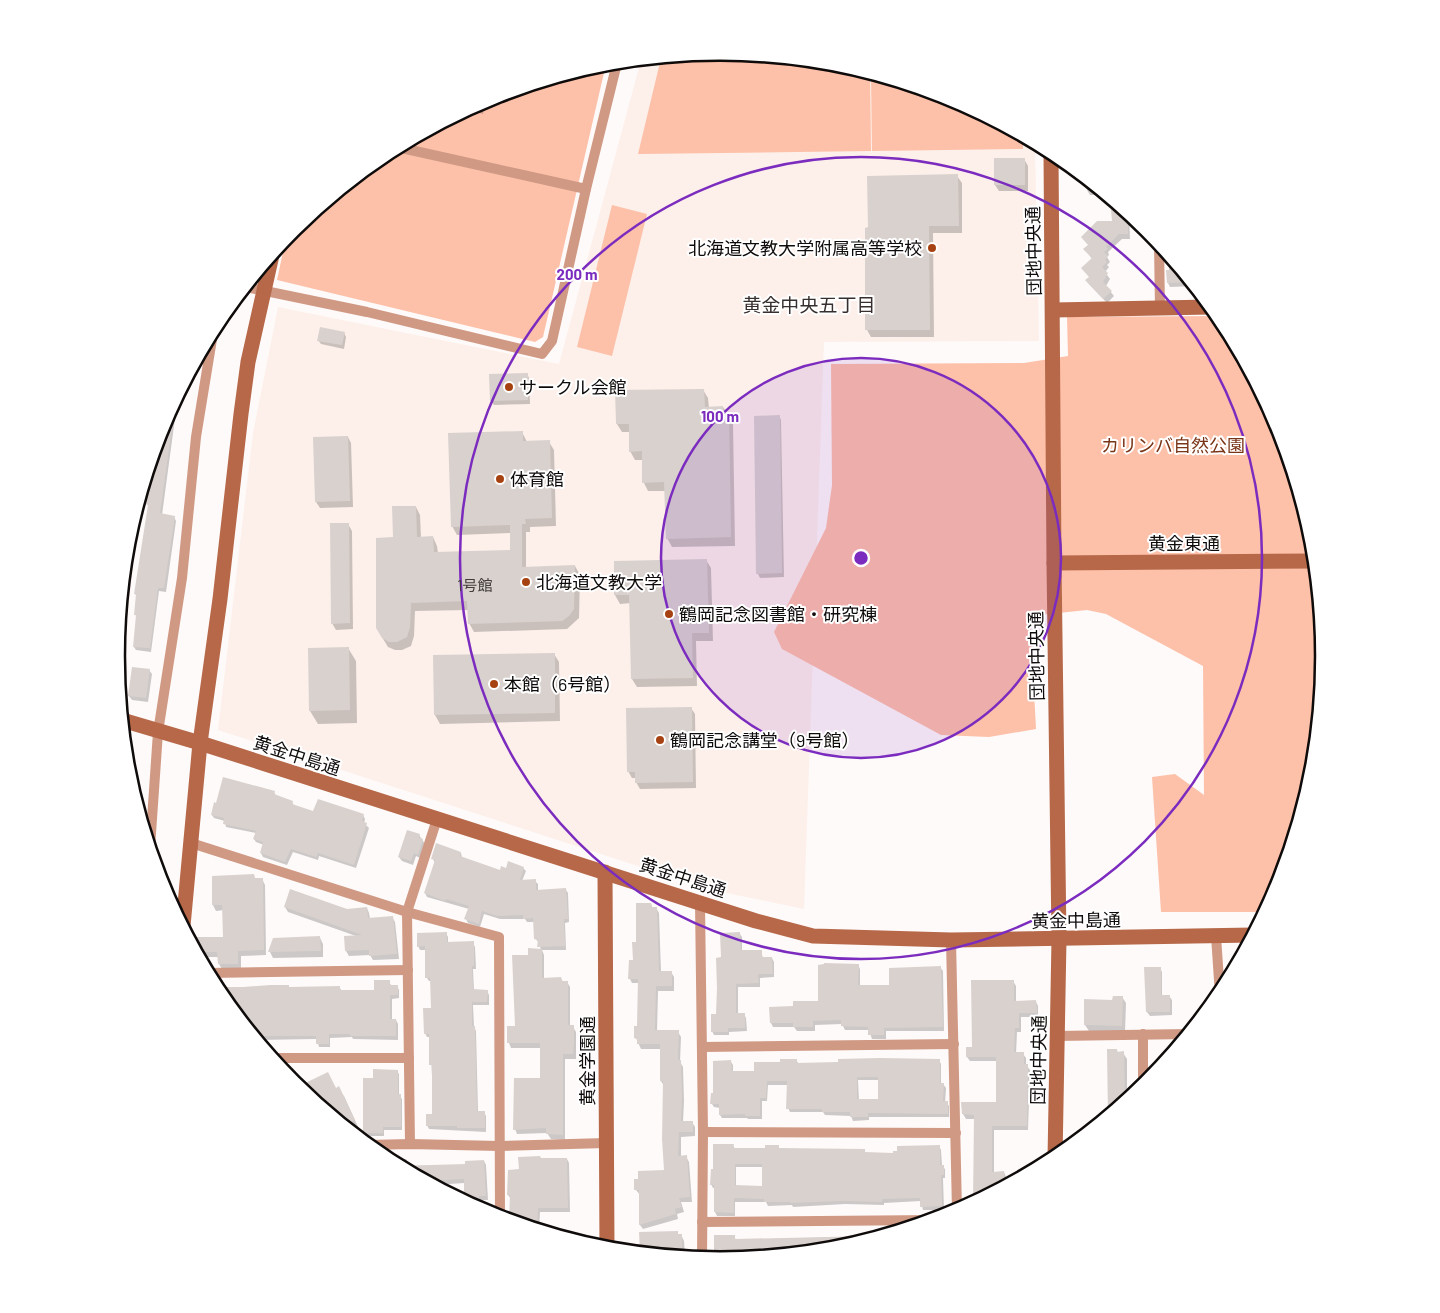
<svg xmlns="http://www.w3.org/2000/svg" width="1440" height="1313" font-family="Barlow,'Noto Sans JP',sans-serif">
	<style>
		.built { fill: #fdf0ea }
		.green { fill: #fdc0a9 }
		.shadow { fill: #0003; fill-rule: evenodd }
		.building { fill: #d9d1ce; fill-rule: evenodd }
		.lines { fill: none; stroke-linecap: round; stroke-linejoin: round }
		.street { stroke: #d09984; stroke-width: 10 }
		.secondary { stroke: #b66849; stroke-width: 15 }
		.ring { fill: none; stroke: #7b2cbf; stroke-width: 2.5 }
		.poi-dot { fill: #a64211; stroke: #fff; stroke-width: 2 }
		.labels { text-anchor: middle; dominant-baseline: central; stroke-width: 4; stroke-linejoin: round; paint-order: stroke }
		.number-label { font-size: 15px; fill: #413c3b }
		.poi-label { font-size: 18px; fill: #0e0b0a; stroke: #fff; text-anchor: start }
		.street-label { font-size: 18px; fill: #0e0b0a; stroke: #fff }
		.park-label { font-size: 18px; fill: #7a3416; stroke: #fff }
		.neighbourhood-label { font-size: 19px; fill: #362f2d; stroke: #fff }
		.rim { fill: none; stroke: #0e0b0a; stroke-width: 2.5 }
		.centre { fill: #7b2cbf; stroke: #fff; stroke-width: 2.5 }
		.ring-label { font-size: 15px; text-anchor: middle; font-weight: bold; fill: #7b2cbf; stroke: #fff; stroke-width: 4; stroke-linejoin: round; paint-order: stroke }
	</style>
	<rect width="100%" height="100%" fill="#fefaf9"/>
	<g class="built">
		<polygon points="720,53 838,64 951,99 1035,143 1039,341 824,342 804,909 712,890 218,730 253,433 278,307 559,364 641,60"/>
		<polygon points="142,493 119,683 116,656 128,538"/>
	</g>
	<g class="green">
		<polygon points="720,53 838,64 870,74 871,151 638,154 661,58"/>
		<polygon points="602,64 606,64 543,337 535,342 277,280 286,238 293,229 385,154 489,98"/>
		<polygon points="871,74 951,99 1023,137 1023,149 872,151"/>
		<polygon points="612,205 647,214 612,356 577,347"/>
		<polygon points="1218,316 1278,426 1312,539 1324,657 1312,775 1278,888 1265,912 1161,912 1152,777 1175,774 1204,795 1203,666 1106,614 1087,610 1030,616 1036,729 989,737 941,735 782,649 774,632 826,528 832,485 831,364 1024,363 1068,356 1067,317"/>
		<polygon points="133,522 116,661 128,538"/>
	</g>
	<g class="shadow">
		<polygon points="486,100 483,114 474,111 471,108"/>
		<polygon points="1024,159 1028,166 1028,191 999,191 995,185"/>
		<polygon points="957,176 962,183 962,233 933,233 934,337 871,337 867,330 866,229"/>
		<polygon points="1087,180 1105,195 1090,195 1087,190"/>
		<polygon points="1112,200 1129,215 1130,239 1122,239 1108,252 1109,255 1107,257 1110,262 1107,265 1109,267 1105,272 1110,279 1106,286 1114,296 1107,303 1090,285 1087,281 1090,278 1083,268 1092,259 1085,249 1114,222"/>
		<polygon points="1170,258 1194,286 1170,287 1168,283 1168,271 1171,271"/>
		<polygon points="344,333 346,337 344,349 321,344 318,340"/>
		<polygon points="527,374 529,378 530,404 494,405 491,401"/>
		<polygon points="703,390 708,398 709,408 723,407 733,422 735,546 672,547 667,538 666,491 648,491 644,483 643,460 635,460 630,451 630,432 622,432 617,424"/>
		<polygon points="178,396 162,515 174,517 176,521 166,592 159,591 151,652 136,650 134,647 137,618 135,614 137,596 135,594 149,507 147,504 150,481 156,446 162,425"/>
		<polygon points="779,416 781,420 784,577 760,578 758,574"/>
		<polygon points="522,432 527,442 549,442 554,450 556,526 530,527 530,532 526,532 526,568 575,566 580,575 579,618 567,629 474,632 469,623 468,610 415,611 414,636 411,646 402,650 395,650 388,647 382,637 394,538 416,507 420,515 421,538 433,537 437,546 438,553 511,551 511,533 457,535 452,526"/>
		<polygon points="348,437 351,443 353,507 320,508 316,502"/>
		<polygon points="348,524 352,531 353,629 336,630 332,623"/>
		<polygon points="706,560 711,568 713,641 696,641 697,686 637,687 632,679 631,603 620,604 615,595 615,562"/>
		<polygon points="348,648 356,661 357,723 318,724 310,711"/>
		<polygon points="554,654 559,662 560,721 440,724 435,715"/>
		<polygon points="149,670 152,674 148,702 132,700 129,696"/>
		<polygon points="691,708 695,714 696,788 640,789 636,782 636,778 632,778 628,771"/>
		<polygon points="274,792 276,796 292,802 294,806 314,813 363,815 365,819 364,823 369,828 356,868 319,856 318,860 293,852 287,865 263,857 261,853 264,845 256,842 254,839 256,833 226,827 225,821 214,818 212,815"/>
		<polygon points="419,835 425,844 420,858 416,856 413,865 402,861 399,857"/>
		<polygon points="461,853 462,858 501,872 507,869 523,868 526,871 522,881 535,881 538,884 538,891 566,890 568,893 569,922 565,923 566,950 542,950 544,955 544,979 561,978 563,982 567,982 570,987 570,1027 573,1027 576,1032 576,1059 565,1059 565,1140 551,1139 547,1133 517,1134 515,1129 541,1080 541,1048 511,1048 509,1043 516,1027 529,956 541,950 539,943 535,938 534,922 527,922 525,919 500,919 484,914 480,927 468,923 466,919 469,909 427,897 425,893 435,863 433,859"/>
		<polygon points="213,877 262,879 265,885 266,955 241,956 241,969 222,969 219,964 219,957 202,957 199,952 225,938 224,910 216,911 213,905"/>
		<polygon points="651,904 653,909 656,908 659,913 661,972 671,972 674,977 674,991 658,991 657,1032 678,1032 681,1037 680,1062 683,1067 684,1101 683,1122 692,1122 695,1127 695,1136 681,1137 681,1157 686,1157 689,1162 692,1202 681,1202 684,1212 677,1214 678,1219 643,1229 640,1225 640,1195 636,1190 665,1172 664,1086 661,1081 661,1049 641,1049 636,1038 638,1027 639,983 632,983 630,979 637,943"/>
		<polygon points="285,907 347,910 367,908 369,913 370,919 392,917 395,922 399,959 373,960 370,955 349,956 346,951 356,936 288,912"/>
		<polygon points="446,933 448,937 448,943 473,943 475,947 476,969 473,969 474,991 487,991 489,995 489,1005 473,1005 474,1027 476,1031 478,1112 484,1112 486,1116 486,1132 429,1129 427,1125 434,1115 430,1037 427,1037 425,1033 432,1009 431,981 429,981 427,978 426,950 420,950 418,946"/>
		<polygon points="739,933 742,937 742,951 761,951 763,958 772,958 774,962 774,977 760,978 760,987 738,987 738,1014 744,1014 746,1018 747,1031 729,1032 729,1035 714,1035 712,1031 717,1015 722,958"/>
		<polygon points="320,938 323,944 323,957 273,958 270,952"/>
		<polygon points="858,965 860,969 860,986 890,986 940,967 943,971 944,1031 886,1031 886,1039 872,1039 869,1030 845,1030 842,1024 815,1025 815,1031 797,1031 794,1027 773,1027 771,1023 770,1008 794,1008 819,1002"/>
		<polygon points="1160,968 1162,972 1162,996 1169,996 1172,1000 1172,1015 1150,1016 1147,1012"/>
		<polygon points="1013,981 1016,986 1016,1002 1036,1002 1038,1006 1038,1017 1021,1017 1021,1032 1017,1032 1016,1054 1023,1054 1026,1058 1026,1065 1030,1070 1028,1130 994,1130 994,1173 1004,1172 1006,1177 1006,1185 975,1202 975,1119 966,1119 963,1114 997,1104 997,1061 970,1061 967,1057"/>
		<polygon points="389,982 391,985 397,986 399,990 399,998 392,999 392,1020 396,1020 398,1024 398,1040 353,1039 352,1037 330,1038 330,1047 319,1047 317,1039 257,1040 218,992 213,983 216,983 218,988 339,987 342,991 376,991"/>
		<polygon points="1122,997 1126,1003 1125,1032 1089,1031 1085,1025 1114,1001"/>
		<polygon points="1117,1050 1118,1053 1123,1053 1127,1059 1127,1100 1111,1114"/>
		<path d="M796 1060 799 1064 939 1060 941 1064V1084H943L946 1088 945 1103H947L949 1106V1117H869V1120L853 1121 851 1116 825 1115 823 1112H790L788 1108V1085H768L767 1101H762V1119H748L747 1118H722L720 1115V1108L714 1107 712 1104 714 1094 731 1062 733 1065V1072H756ZM858 1080H879V1100L859 1101Z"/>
		<polygon points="397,1071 399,1074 399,1095 402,1099 402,1130 384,1130 384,1136 366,1136 364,1133 374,1079"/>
		<polygon points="292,1073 300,1088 336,1089 344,1096 359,1129 352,1132 293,1083 286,1075"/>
		<path d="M733 1145 735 1150H767L778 1146 780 1150H864L866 1153 894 1154 939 1146 941 1150 942 1166 945 1169V1178H943L944 1210H923L921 1201 884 1203V1205L845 1204 793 1207 792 1205 768 1206 766 1202H735V1216H717L715 1212 716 1188H713L711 1184ZM736 1167H763V1187L736 1186Z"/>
		<polygon points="406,1159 409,1166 466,1165 484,1161 486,1165 488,1200 480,1200 481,1210 466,1202 465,1183 433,1185 387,1160"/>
		<polygon points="541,1159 567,1159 569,1163 570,1212 540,1212 539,1230 511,1221 511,1199 508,1195 520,1171"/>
		<polygon points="679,1235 681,1235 684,1241 685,1257 641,1253"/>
		<polygon points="734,1236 736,1240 879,1236 838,1249 716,1260 716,1237"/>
	</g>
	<g class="building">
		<rect x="994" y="158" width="31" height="27"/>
		<polygon points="958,174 959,226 929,226 930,330 865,330 865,228 868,227 867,176"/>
		<polygon points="1110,199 1128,214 1128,234 1119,234 1106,247 1108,249 1104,252 1108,256 1105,260 1107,262 1102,267 1108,273 1103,282 1112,291 1103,299 1085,280 1089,277 1081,268 1092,258 1083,249 1088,245 1081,237 1097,221 1112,221"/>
		<polygon points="1169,256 1191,282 1167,283 1166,270 1169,270"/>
		<polygon points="320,327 345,332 342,345 317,341"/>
		<polygon points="528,373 528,400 490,401 489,374"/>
		<polygon points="704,389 705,407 723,406 723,413 729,412 731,537 666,539 664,482 642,483 642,451 629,452 629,424 616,424 615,390"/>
		<polygon points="172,406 175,406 160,513 175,516 164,588 158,588 150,648 133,647 136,615 134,615 136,594 134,594 148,505 146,504 153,456 162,425"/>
		<polygon points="780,415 782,573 756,574 754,416"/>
		<polygon points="523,431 523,441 550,440 552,518 525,519 526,524 522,524 522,567 575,565 574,609 569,616 562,621 468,624 467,601 411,603 410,627 407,637 397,642 389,642 382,638 376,628 376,538 393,537 392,506 416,506 417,537 433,536 434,552 510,550 510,525 451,527 448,433"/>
		<polygon points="348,436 350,501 315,502 313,437"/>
		<polygon points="330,523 349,523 350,623 331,624"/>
		<polygon points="707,559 709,633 692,633 693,678 631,679 629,595 614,595 614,561"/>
		<polygon points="349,647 350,710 309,711 308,648"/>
		<polygon points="555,653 555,713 434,715 433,655"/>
		<polygon points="132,667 150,669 146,698 128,696"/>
		<polygon points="692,707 693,782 635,783 635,772 627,772 626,708"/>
		<polygon points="223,777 275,791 274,794 293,801 292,804 313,811 318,799 364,814 362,821 367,823 354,865 318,853 316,857 291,849 285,862 260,853 263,842 253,839 256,831 223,824 224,818 211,815 214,802 216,803"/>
		<polygon points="407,830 420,834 419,838 423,839 418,855 414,853 411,861 398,857"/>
		<polygon points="436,843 461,852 460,856 500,870 501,866 506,868 508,861 524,867 520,880 536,879 536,890 566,888 568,919 564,919 565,946 537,947 538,940 534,939 533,918 523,919 523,915 497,916 482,911 479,924 464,919 469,906 446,899 445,901 424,893 435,860 431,859"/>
		<polygon points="254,874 255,878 263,878 264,950 238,951 238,964 218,964 217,952 197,952 197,937 223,937 222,905 212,905 212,876"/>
		<polygon points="290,889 347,909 367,907 368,918 393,916 397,954 369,956 369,950 345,951 344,936 362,935 284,907"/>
		<polygon points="636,903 651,903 652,907 657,907 659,971 672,971 672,986 656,986 655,1030 679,1030 678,1060 681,1060 682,1096 681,1121 693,1121 693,1132 679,1132 678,1156 687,1155 690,1197 679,1198 682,1207 675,1209 676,1214 639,1225 639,1190 634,1190 634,1179 638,1179 638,1171 664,1170 662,1139 663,1081 660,1081 660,1044 637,1044 637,1039 634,1038 634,1026 637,1026 638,979 628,979 629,960 633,960 632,942 636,942"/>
		<polygon points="447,932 447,942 474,941 474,966 472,966 473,989 488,990 487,1002 472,1002 472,1026 475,1026 477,1111 485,1111 485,1128 457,1128 457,1126 426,1126 426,1114 432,1114 432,1065 429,1065 429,1034 424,1034 423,1008 431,1008 430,978 425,978 425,946 417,947 417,933"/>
		<polygon points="740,932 741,950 762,950 762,957 772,957 773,974 758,974 759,983 736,984 736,1013 745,1013 745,1028 728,1028 728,1032 711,1032 711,1014 716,1014 717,988 716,958 721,957 720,933"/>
		<polygon points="320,936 321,951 268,952 273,938"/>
		<polygon points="528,948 542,949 542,978 561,977 562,981 568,981 568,1025 574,1025 574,1043 573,1054 563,1054 563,1135 546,1134 546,1128 513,1130 514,1078 540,1078 540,1043 507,1043 507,1026 515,1026 512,955 528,955"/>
		<polygon points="824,963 859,964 858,985 889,985 889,968 941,966 943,1027 884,1028 884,1035 868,1035 868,1027 841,1026 841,1020 813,1021 813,1027 793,1027 793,1023 770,1023 769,1007 793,1006 793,1001 818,1001 818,965 824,964"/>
		<polygon points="1144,967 1161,967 1161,995 1170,995 1170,1012 1146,1012"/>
		<polygon points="374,980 390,980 390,985 398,985 398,995 390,995 390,1019 396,1019 396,1036 350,1036 350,1034 329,1034 329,1044 316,1044 316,1036 254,1036 215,987 243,987 270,985 289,985 289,987 340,986 340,990 374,990"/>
		<polygon points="971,980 1014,980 1014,1001 1036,1000 1037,1013 1019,1013 1019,1028 1015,1028 1014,1052 1024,1052 1024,1064 1028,1064 1027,1126 992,1126 992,1172 1004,1171 1005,1186 973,1203 974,1115 962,1114 961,1102 996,1102 996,1057 966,1057 966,1047 972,1047"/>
		<polygon points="1113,996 1123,996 1122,1026 1084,1025 1084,999 1112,1000"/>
		<polygon points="1107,1049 1117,1049 1117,1052 1124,1051 1125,1102 1108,1116"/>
		<path d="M880 1058 940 1059V1083H944L943 1101H948V1114L868 1113V1117H850V1112H822V1109H786L787 1081H767L766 1098H760V1116H745V1114L719 1115V1104H710L711 1093H713V1061L731 1060 732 1071H754V1062H780V1059H797V1063L838 1062V1059ZM857 1077H878V1099H857Z"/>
		<polygon points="373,1069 398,1070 398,1094 401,1094 401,1127 383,1127 383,1133 363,1133 363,1078 373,1078"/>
		<polygon points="328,1072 336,1088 339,1086 355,1120 344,1125 297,1087"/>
		<path d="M713 1144H734L733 1148H765V1145H779V1148L865 1149V1152L893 1153V1151H897V1146L940 1145V1165H944V1175H941L942 1206 920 1207V1198L882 1199V1202L842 1201 790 1203V1202H764V1199L734 1198V1213L714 1212V1185H710L711 1169H713ZM735 1164H762V1186L735 1185Z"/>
		<polygon points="540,1156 541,1158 567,1158 568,1208 538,1208 537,1229 509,1221 510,1195 507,1195 508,1170 519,1169 518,1157"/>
		<polygon points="484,1160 486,1196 479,1196 479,1209 464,1201 464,1179 426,1181 398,1166 465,1164 465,1161"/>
		<polygon points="678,1231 678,1234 682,1234 682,1257 640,1253 639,1232"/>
		<polygon points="714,1235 735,1235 735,1239 871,1236 872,1239 838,1249 818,1251 790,1250 790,1254 765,1256 714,1257"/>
	</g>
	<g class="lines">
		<g class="street">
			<polyline points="397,147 586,189"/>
			<polyline points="1159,244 1160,309"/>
			<polyline points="246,287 367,312 542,354 552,341 586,189 617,63"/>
			<polyline points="191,843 407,912 499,937 500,1218"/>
			<polyline points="150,848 158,732 182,578 196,437 214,327"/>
			<polyline points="700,903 703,1132 702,1259"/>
			<polyline points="1216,936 1220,995"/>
			<polyline points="951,940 957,1211"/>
			<polyline points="208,973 408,970"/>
			<polyline points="1143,1034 1143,1087"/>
			<polyline points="1057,1036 1188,1034"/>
			<polyline points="702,1047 954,1044"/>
			<polyline points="272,1058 409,1058"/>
			<polyline points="703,1132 956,1133"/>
			<polyline points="410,1144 407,912 437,819"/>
			<polyline points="367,1145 410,1144 499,1146 606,1143"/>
			<polyline points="702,1222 934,1220"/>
		</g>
		<g class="secondary">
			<polyline points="1051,152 1054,563 1059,939 1055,1159"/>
			<polyline points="1053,310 1211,307"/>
			<polyline points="1054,563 1315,561"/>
			<polyline points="122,720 200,743 756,921 813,936 951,940 1253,935"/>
			<polyline points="605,872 607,1249"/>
			<polyline points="183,926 200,743 220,599 241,414 248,362 272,255"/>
		</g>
	</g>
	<circle cx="861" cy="558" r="200" fill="#7b2cbf" fill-opacity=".12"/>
	<g class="ring">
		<circle cx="861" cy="558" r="200"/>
		<circle cx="861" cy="558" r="401"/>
	</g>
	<g class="poi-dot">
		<circle cx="932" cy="248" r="5"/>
		<circle cx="509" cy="387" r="5"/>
		<circle cx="500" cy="479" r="5"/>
		<circle cx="526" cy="582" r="5"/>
		<circle cx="669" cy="614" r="5"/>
		<circle cx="494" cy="684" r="5"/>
		<circle cx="660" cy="740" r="5"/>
	</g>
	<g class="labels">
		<g class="number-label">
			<text x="475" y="585">1号館</text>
		</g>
		<g class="poi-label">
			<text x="922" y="248" text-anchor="end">北海道文教大学附属高等学校</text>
			<text x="519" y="387">サークル会館</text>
			<text x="510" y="479">体育館</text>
			<text x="536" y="582">北海道文教大学</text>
			<text x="679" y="614">鶴岡記念図書館・研究棟</text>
			<text x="504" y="684">本館（6号館）</text>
			<text x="670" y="740">鶴岡記念講堂（9号館）</text>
		</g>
		<g class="street-label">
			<text transform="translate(1033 251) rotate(-91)">団地中央通</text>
			<text x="1184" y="543">黄金東通</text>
			<text transform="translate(1036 656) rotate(-91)">団地中央通</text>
			<text transform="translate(297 755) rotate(18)">黄金中島通</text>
			<text transform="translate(683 877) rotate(18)">黄金中島通</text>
			<text transform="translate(1076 920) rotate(-1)">黄金中島通</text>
			<text transform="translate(1038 1060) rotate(-89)">団地中央通</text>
			<text transform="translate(587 1061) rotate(-90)">黄金学園通</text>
		</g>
		<g class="park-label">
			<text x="1173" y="445">カリンバ自然公園</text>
		</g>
		<g class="neighbourhood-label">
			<text x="809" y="304">黄金中央五丁目</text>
		</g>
	</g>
	<path d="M0 0H1440V1313H0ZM125 656a595 595 0 1 1 1190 0a595 595 0 1 1-1190 0Z" fill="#fff" fill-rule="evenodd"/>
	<path class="rim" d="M125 656a595 595 0 1 1 1190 0a595 595 0 1 1-1190 0Z"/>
	<circle cx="861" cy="558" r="8" class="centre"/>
	<g class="ring-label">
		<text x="577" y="280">200 m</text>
		<text x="720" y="422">100 m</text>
	</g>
</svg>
